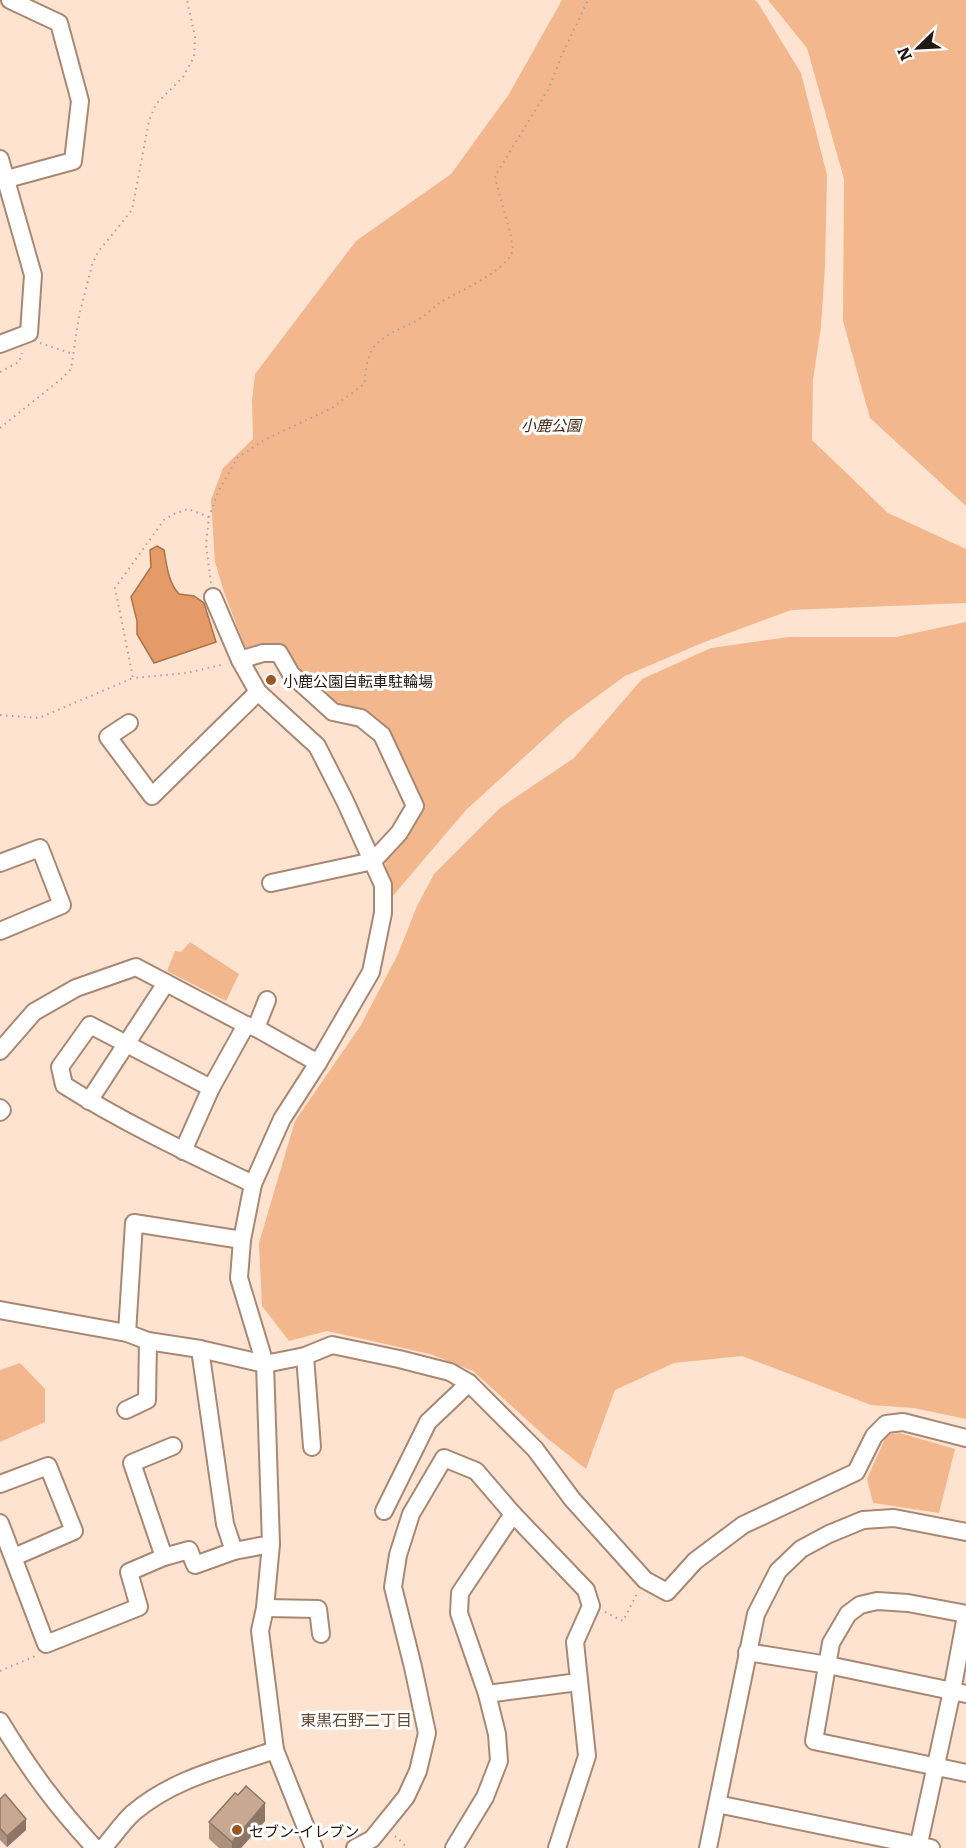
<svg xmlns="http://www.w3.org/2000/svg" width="966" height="1848" font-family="Literata,'Noto Sans JP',serif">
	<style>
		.green { fill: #f3b78e }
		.water { fill: #e59b67; stroke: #aa734c; stroke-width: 1.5 }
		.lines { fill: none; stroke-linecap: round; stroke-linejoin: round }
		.minor-casing { stroke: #a88873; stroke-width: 20 }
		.path { stroke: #b7a091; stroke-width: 2; stroke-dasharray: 1.5 4.5; stroke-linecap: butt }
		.minor { stroke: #fff; stroke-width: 16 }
		.wall { fill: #ad907e }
		.shaded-wall { fill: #8d7666 }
		.building { fill: #c9a892; stroke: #8d7666; stroke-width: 1.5 }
		.poi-dot { fill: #995724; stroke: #fff; stroke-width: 2 }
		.labels { text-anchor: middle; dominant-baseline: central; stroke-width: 6; stroke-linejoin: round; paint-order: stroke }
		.park-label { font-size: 15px; font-style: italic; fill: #44260f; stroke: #fff }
		.poi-label { font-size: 15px; fill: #22170e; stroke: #fff; text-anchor: start }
		.neighbourhood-label { font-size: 16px; fill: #664a36; stroke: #fff }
	</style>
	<rect width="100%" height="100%" fill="#ffe3d1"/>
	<g class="green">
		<polygon points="562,0 755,0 758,3 801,73 827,175 825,266 821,327 813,380 812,440 888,513 966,549 966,603 791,610 702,643 625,676 566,719 466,810 391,898 385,861 423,806 387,727 370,713 336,702 297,668 288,652 268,644 246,650 224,592 215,562 211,500 223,468 253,439 252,401 255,374 356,241 451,174 509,94"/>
		<polygon points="768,0 966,0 966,506 870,418 843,321 844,179 807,48"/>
		<polygon points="966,622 966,1419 914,1408 871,1405 742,1356 674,1363 615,1390 586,1469 547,1438 473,1371 430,1354 327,1331 289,1341 262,1306 259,1243 295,1121 361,1025 398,954 417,906 434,874 500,808 574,758 642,679 711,648 789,637 896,637"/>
		<polygon points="190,942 239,974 226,1001 167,971 175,951 181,952"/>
		<polygon points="20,1363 45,1389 45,1422 0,1442 0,1370"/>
		<polygon points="900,1433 955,1449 939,1513 873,1503 867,1479 887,1434"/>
	</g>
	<path class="water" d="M157 546 164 550C167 566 168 582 179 594L194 596 204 603 216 642 154 663 137 634V621L131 597 151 567 150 550Z"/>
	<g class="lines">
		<g class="minor-casing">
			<g id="minor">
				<polyline points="0,159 33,275 29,333 0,344"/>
				<polyline points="7,179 73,161 80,101 59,23 10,0"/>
				<polyline points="213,597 240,660 258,692 317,746 345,801 383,885 383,913 371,972 318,1063 282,1119 253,1184 242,1240 239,1278 265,1364 271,1544 265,1608 260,1631 275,1750"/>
				<polyline points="240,660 263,653 279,653 291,674 333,712 361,718 382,735 415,806 399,833 373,861 271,883"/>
				<polyline points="129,723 108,737 152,796 258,692"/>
				<polyline points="0,863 40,848 62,905 0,931"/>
				<polyline points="256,1028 267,1000"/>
				<polyline points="0,1051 34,1012 76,988 136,967 246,1025 256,1028 318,1063"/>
				<path d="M211 1088 90 1025 60 1067 64 1085C124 1123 188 1153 253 1184"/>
				<polyline points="89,1101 166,983"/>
				<polyline points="0,1108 2,1110 0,1112"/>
				<polyline points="183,1151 211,1088 246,1025"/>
				<polyline points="0,1310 127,1333 148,1341 200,1349 265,1364 305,1356 332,1345 399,1359 450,1372 469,1383 535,1449 572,1499 645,1580 667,1592 695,1561 743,1525 856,1472 874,1436 886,1424 903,1422 966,1438"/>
				<polyline points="127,1333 134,1223 242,1240"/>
				<polyline points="200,1349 225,1524 234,1551"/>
				<polyline points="305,1356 312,1447"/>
				<polyline points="126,1410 147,1400 148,1341"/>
				<polyline points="0,1484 48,1466 74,1531 14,1557"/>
				<polyline points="384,1511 428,1422 469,1383"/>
				<polyline points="0,1523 46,1644 139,1607 129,1572 164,1557 189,1550 195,1565 234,1551 271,1544"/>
				<polyline points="164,1557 132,1463 173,1446"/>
				<polyline points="265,1608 318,1609 321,1634"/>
				<polyline points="966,1614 908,1603 877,1601 860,1605 848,1614 831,1643 814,1741 966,1773"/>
				<polyline points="747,1652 828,1665 966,1694"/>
				<polyline points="487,1694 578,1682"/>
				<path d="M0 1721C29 1769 56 1806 95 1848"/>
				<polyline points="717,1804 931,1848"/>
				<path d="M103 1848C113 1837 122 1823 133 1813 174 1778 226 1767 275 1750L314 1848"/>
				<polyline points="355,1848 372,1839 406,1797 418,1771 427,1733 413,1667 393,1587 398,1555 411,1514 444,1458 476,1471 513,1514 586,1590 591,1606 575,1642 587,1756 557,1848"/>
				<polyline points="454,1848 485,1797 499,1761 497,1734 487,1694 459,1613 460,1593 513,1514"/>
				<polyline points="708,1848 756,1614 778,1571 801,1549 829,1534 863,1520 894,1518 966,1532"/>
				<polyline points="918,1848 952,1691 966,1616"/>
			</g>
		</g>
		<g class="path">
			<polyline points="40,343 73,354"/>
			<polyline points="0,372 19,362 22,353"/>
			<polyline points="0,428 60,380 71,369 79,316 92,265 98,252 132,210 149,121 156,104 183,77 194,57 195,37 187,0"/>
			<polyline points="209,517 188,509 174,514 164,520 115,588 133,678 187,673 225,664"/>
			<path d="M211 583 206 545 209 517 218 492 237 458 264 440 332 408 364 384C366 374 366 361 371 352 380 334 403 329 419 319 427 315 433 307 441 302 459 291 505 272 512 252 516 242 497 192 495 176L549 88 561 57 588 0"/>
			<polyline points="0,715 39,718 133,678"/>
			<polyline points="605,1612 623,1621 637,1594"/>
			<polyline points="0,1671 38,1655"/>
			<polyline points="395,1836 408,1848"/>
		</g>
		<use href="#minor" class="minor"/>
	</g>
	<g class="wall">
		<polygon points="0,1799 26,1830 7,1847 0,1840"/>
		<polygon points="265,1821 241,1848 219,1848 209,1839 209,1822"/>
	</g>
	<g class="shaded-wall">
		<polygon points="265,1803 265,1821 241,1848 232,1848 232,1842"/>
		<polygon points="26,1819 26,1830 7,1847 7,1836"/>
	</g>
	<g class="building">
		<polygon points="246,1786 265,1803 232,1842 209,1822 235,1793 238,1795"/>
		<polygon points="5,1794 26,1819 7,1836 0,1828 0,1799"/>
	</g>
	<g class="poi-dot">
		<circle cx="271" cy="680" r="6"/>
		<circle cx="237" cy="1830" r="6"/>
	</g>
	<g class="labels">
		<g class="park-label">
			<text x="551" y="424">小鹿公園</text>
		</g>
		<g class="poi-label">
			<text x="283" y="680">小鹿公園自転車駐輪場</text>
			<text x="249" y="1830">セブン-イレブン</text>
		</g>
		<g class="neighbourhood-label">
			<text x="356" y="1719">東黒石野二丁目</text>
		</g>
	</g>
	<g transform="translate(918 48) rotate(246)" stroke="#ffffff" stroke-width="4.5" paint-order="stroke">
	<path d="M0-4.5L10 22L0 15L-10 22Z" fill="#22170e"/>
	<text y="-9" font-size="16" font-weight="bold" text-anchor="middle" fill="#22170e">N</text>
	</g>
</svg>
